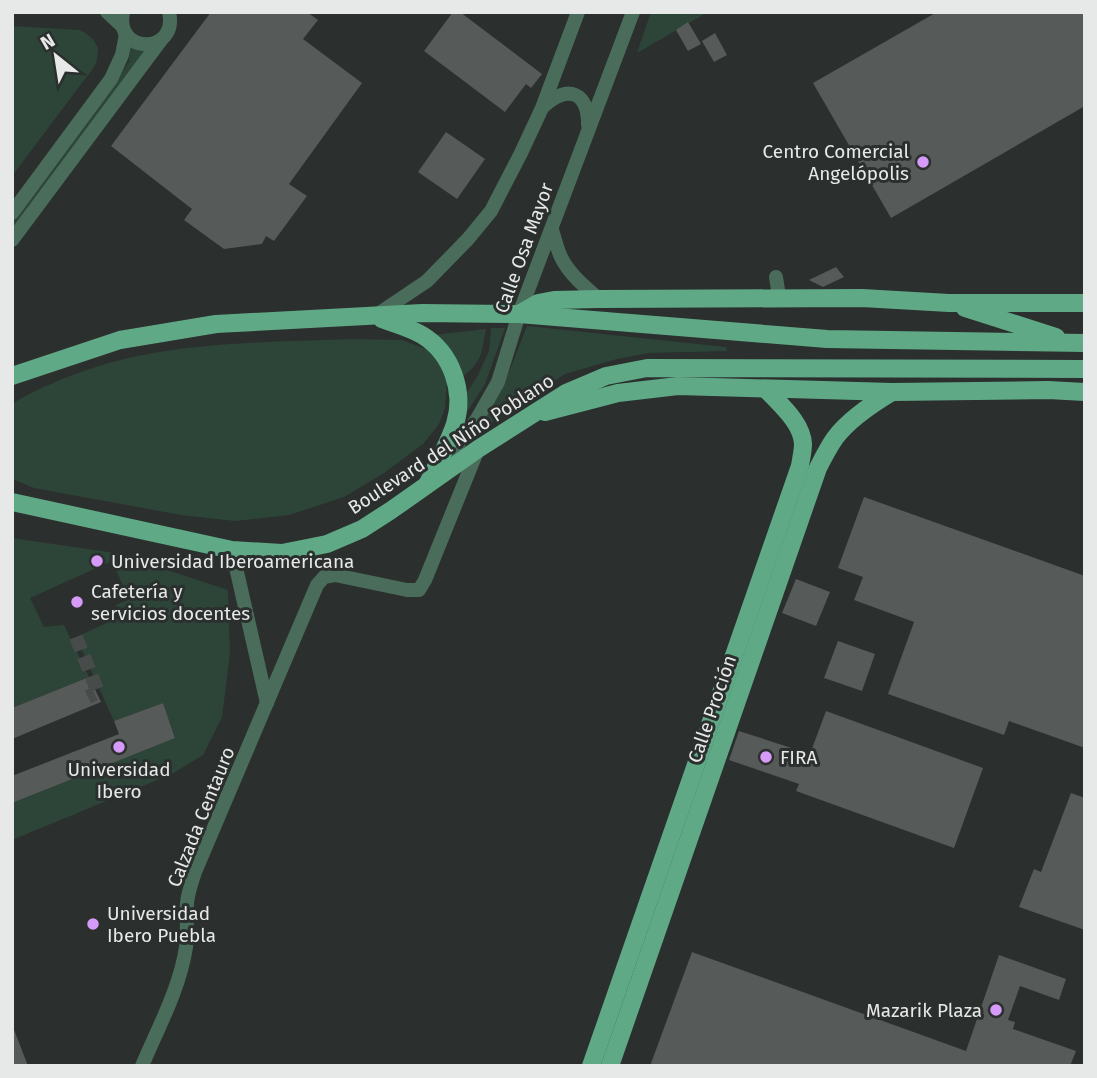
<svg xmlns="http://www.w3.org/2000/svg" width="1097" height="1078" font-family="'Fira Sans',sans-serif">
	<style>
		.green { fill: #2d4539 }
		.building { fill: #565a58 }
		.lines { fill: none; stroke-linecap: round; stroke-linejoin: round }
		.minor-tunnel { stroke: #474b49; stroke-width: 14; stroke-dasharray: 14 7; stroke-linecap: butt }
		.minor { stroke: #4a6c5b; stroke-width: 14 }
		.major { stroke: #5fa987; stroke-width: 18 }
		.poi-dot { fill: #d69bf9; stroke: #2b2f2d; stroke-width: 2.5 }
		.labels { text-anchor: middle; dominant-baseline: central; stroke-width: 6; stroke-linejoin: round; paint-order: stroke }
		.poi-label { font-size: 19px; fill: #e7e9e8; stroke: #2b2f2d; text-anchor: start }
		.street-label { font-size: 19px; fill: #e7e9e8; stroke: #2b2f2d }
	</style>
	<rect width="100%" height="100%" fill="#2b2f2d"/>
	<g class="green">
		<polygon points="651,12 708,12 637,53"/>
		<polygon points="12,26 79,30 84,32 93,39 98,48 97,60 94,67 12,176"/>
		<polygon points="130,46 149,49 12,233 12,222 129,62"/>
		<polygon points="527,326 726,347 727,351 649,353 617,359 565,374 472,436 491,408 509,372"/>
		<polygon points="491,328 505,328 485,384 462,420 464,397 477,377 489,351"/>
		<path d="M486 329C481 354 483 361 462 377L433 335Z"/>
		<path d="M350 339 402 340 431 351 440 363 447 382 445 408 439 424 423 444 384 473 344 497 289 515 235 521 181 515 34 488 12 479V404C29 393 46 386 65 378 156 341 253 343 350 339Z"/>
		<polygon points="12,538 115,553 228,590 230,653 222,717 203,755 172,774 171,767 161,771 162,778 12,840 12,803 175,737 163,703 114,721 76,637 120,617 116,605 129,599 112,561 30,598 44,627 64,625 89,677 12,708"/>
	</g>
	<g class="building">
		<polygon points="211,12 307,12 318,20 303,39 362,83 289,184 307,196 274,241 266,236 262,244 224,249 184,220 192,209 111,146"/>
		<polygon points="453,12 460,12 542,74 531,88 526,84 505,112 424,51"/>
		<polygon points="937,12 1085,12 1085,106 891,218 813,83"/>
		<polygon points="688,22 701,44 688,51 676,30"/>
		<polygon points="715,33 727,55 714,62 702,41"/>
		<polygon points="446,132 485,159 457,199 418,172"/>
		<polygon points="836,267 844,277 823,287 809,280"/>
		<polygon points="864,497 1085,576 1085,748 1009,721 1004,735 888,694 914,622 854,600 863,577 838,568"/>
		<polygon points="796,579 830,592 816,626 782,613"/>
		<polygon points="838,641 875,654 862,691 824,678"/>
		<polygon points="89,677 101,702 12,739 12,708"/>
		<polygon points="163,703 175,738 12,803 12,776 119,734 114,721"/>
		<polygon points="826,711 983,768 954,848 796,791 799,784 729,760 739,731 810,754"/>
		<polygon points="1071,793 1085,798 1085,930 1019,907 1034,869 1041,872"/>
		<polygon points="692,952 966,1051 999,955 1066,979 1059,1000 1020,986 1008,1020 1015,1022 1013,1029 1076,1051 1070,1066 650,1066"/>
		<polygon points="12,1027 13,1027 28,1066 12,1066"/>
	</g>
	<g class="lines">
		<polyline class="minor-tunnel" points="76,637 98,692 88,697"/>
		<g class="minor">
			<polyline points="107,12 122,26"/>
			<path d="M123 12C114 56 179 54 169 12"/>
			<path d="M544 106C567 84 589 92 588 125"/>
			<polyline points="12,213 111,79 122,55 126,34"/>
			<path d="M552 230C555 239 557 249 561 257 569 274 585 287 599 299"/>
			<polyline points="12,240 161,40"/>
			<polyline points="776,277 778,290"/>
			<polyline points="375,316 427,281 468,239 491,211 521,153 542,108 578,12"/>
			<polyline points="444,463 477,419 498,382 519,314 633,12"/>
			<polyline points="232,550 267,703"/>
			<path d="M142 1066C158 1028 180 988 186 947 188 933 186 918 187 903 188 892 192 882 195 872L317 585 324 577 335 575 407 590H419L425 580 478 449"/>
		</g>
		<g class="major">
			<polyline points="965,308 1056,337"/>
			<polyline points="519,314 538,303 554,300 599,299 862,298 949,303 1085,303"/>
			<path d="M382 319C395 324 410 328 422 335 452 353 465 392 455 424 448 445 437 464 428 483"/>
			<polyline points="12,376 120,340 216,324 422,313 519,314 827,339 1085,343"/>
			<polyline points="545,412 618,393 678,386 892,392 1048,390 1085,392"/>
			<polyline points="12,502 232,550 282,553 327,544 362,529 390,511 478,449 566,393 606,376 647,368 1085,369"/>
			<path d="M591 1066 800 466C801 459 803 451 803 444 802 422 779 404 766 389"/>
			<path d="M610 1066 818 468C823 458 828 448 835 438 849 419 872 404 892 392"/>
		</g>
	</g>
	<g class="poi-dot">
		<circle cx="923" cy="162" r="7"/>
		<circle cx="97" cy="561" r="7"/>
		<circle cx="77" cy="602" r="7"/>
		<circle cx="119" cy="747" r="7"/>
		<circle cx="766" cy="757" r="7"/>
		<circle cx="93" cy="924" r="7"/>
		<circle cx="996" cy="1010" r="7"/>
	</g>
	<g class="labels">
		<g class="poi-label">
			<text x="909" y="151" text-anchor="end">Centro Comercial<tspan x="909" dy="22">Angelópolis</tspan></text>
			<text x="111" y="561">Universidad Iberoamericana</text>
			<text x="91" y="591">Cafetería y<tspan x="91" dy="22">servicios docentes</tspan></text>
			<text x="780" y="757">FIRA</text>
			<text x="119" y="769" text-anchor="middle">Universidad<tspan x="119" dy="22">Ibero</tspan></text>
			<text x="107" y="913">Universidad<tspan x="107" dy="22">Ibero Puebla</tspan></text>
			<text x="982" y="1010" text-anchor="end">Mazarik Plaza</text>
		</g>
		<g class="street-label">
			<text transform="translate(524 248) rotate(-70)">Calle Osa Mayor</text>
			<text transform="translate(451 444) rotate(-33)">Boulevard del Niño Poblano</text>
			<text transform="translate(712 709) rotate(-71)">Calle Proción</text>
			<text transform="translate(201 817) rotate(-68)">Calzada Centauro</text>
		</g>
	</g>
	<rect width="1097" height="1078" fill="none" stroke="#e7e9e8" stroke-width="28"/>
	<g transform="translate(56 56) rotate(330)" stroke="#2b2f2d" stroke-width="5" paint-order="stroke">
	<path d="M0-5L12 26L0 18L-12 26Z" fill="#e7e9e8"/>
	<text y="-10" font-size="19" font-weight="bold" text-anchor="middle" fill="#e7e9e8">N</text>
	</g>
</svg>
